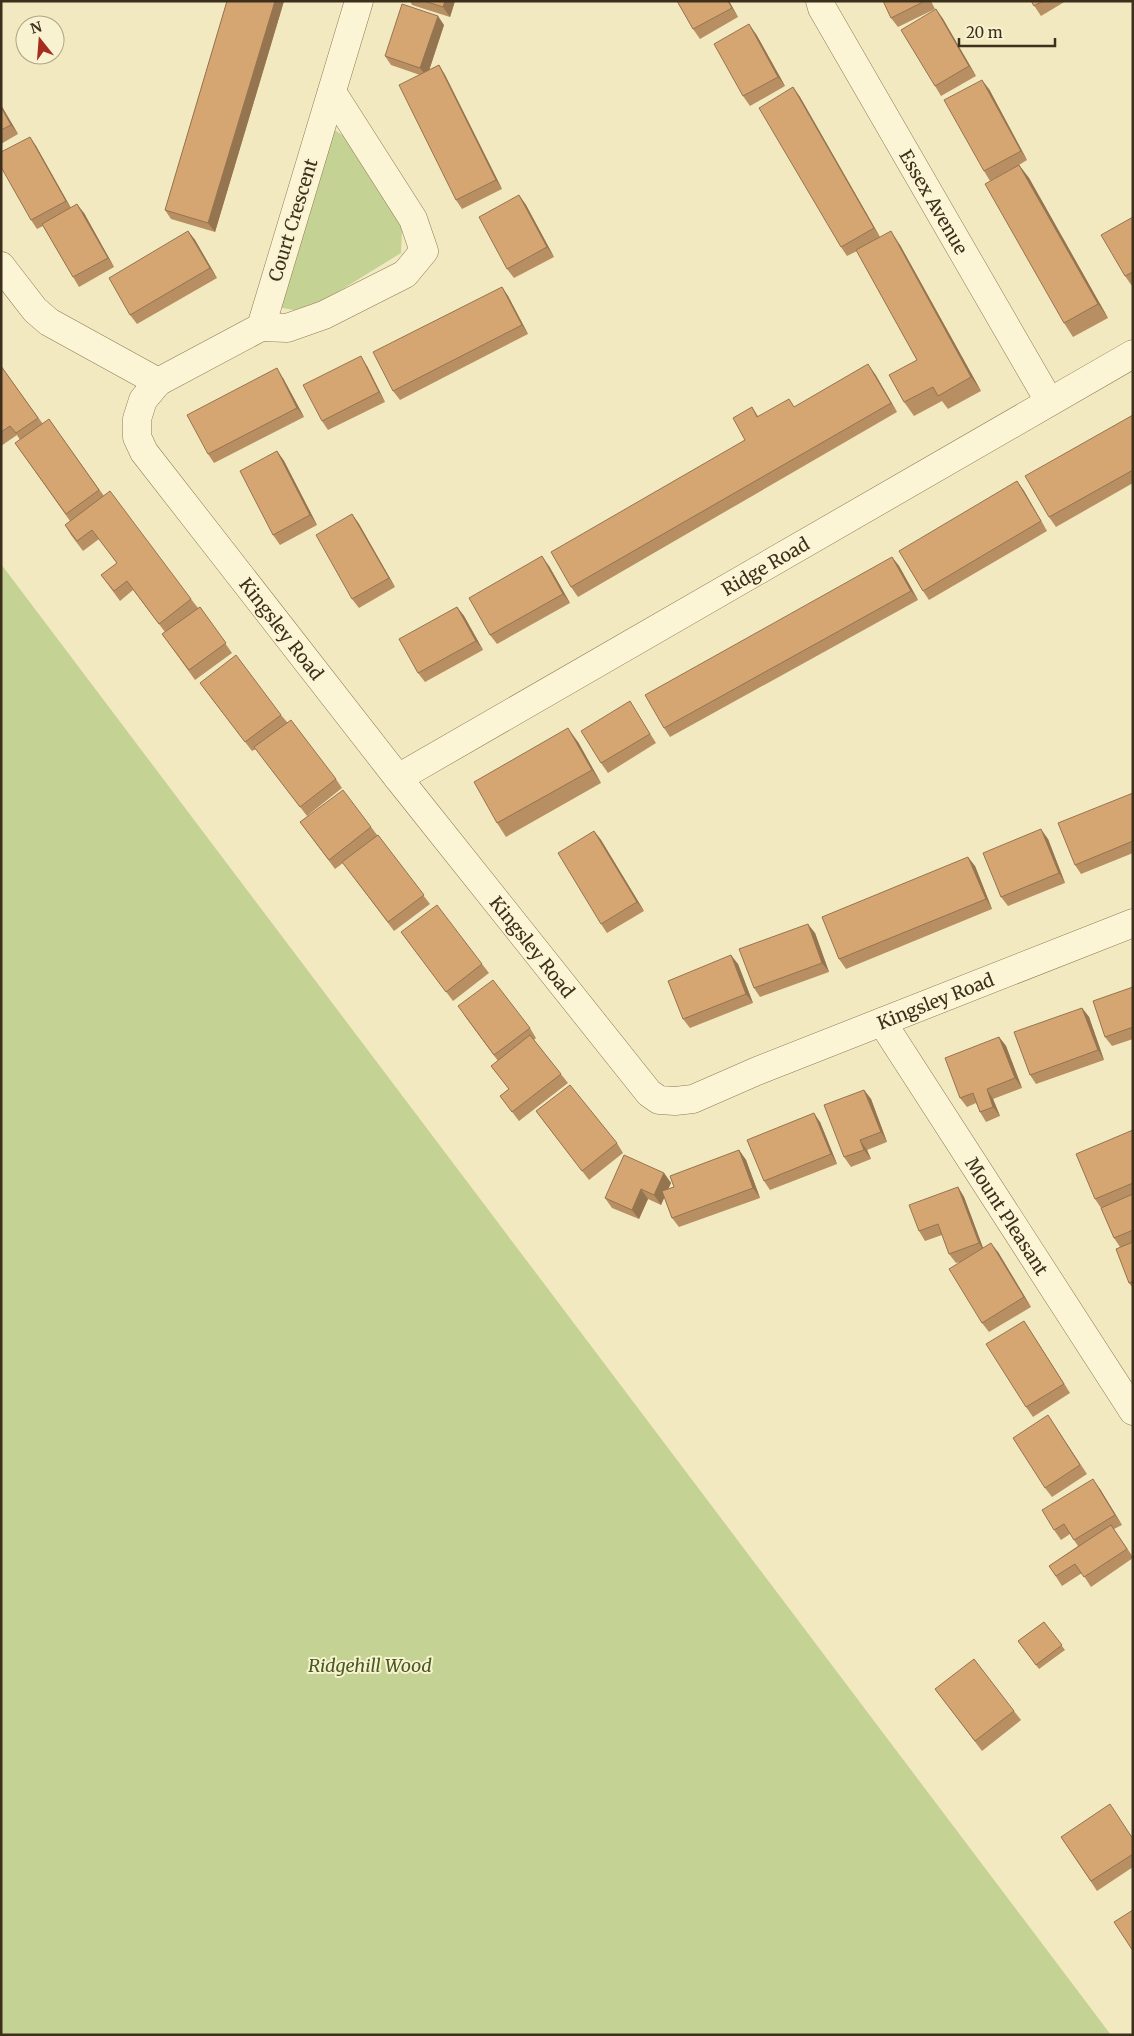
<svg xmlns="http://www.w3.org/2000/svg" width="1134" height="2036" font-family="Merriweather,serif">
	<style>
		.green { fill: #c4d293 }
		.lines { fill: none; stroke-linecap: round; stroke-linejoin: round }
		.minor-casing { stroke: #8e7a56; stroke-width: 29 }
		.minor { stroke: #fcf5d5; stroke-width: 28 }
		.wall { fill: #b78f62 }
		.shaded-wall { fill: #957450 }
		.building { fill: #d5a672; stroke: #957450 }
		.labels { text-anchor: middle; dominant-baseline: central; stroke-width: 4; stroke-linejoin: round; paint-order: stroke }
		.street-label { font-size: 18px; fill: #3c2f1c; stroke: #f9f2d1 }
		.park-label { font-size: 18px; font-style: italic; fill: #465b20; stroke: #f9f2d1 }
	</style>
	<rect width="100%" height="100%" fill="#f3e9c0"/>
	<g class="green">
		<polygon points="333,129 359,146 402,229 401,253 323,301 294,310 277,307"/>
		<polygon points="1,564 1111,2035 1,2035"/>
	</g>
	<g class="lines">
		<g class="minor-casing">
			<g id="minor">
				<path id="s1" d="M359 1 261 327 158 382 143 400 137 419V437L144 452 398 778 649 1093 659 1100 675 1101 693 1099 757 1071 1133 923"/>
				<path id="s2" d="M820 1 822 8 1049 401"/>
				<polyline points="1,266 35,310 49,322 158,382"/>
				<polyline points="261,327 287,328 324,315 405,274 424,251 413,219 332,92"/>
				<path id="s3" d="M398 778 1133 354"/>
				<path id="s4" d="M882 1022 1133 1411"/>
			</g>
		</g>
		<use href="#minor" class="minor"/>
	</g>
	<g class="wall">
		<polygon points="227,1 284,1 215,232 171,219 165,210"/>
		<polygon points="410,1 455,1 450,17 412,5"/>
		<polygon points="677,1 729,1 738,17 700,39 693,29"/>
		<polygon points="883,1 931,1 935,9 898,27 891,18"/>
		<polygon points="1031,1 1066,1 1041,16"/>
		<polygon points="936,9 943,19 976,76 941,96 935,86"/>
		<polygon points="444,25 429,70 439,65 445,75 502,189 462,209 456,200 420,75 391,65 385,56"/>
		<polygon points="756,34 785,86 750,106 743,96"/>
		<polygon points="793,87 800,97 880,237 900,245 981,391 948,409 942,401 914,416 904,402 917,360 857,251 847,256 841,247"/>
		<polygon points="989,89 1027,160 1019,165 1029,178 1108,318 1073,337 1064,323 1012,169 990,181 984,171"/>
		<polygon points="1,105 18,134 1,144"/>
		<polygon points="30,137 36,146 71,208 84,213 114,267 79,287 73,277 43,226 37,229 31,220"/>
		<polygon points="519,195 526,205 554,257 514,278 507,269"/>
		<polygon points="1133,217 1133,285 1132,286 1125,276"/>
		<polygon points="188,231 195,240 217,278 137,324 130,315"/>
		<polygon points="502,287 508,296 528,334 400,400 393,391"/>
		<polygon points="1,366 43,424 49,419 104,496 191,599 198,608 200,607 232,653 195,680 162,634 165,632 133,590 120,601 101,575 117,563 99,539 83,551 71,535 65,525 70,521 15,443 20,440 17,435 1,446"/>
		<polygon points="367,366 385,402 328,430 322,421"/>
		<polygon points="875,374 897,412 578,597 571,587 745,440 752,407 758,416 795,407"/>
		<polygon points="283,378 304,417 214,463 208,454"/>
		<polygon points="1133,415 1133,483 1056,527 1049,517"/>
		<polygon points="277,451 284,461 317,525 280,545 273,535"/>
		<polygon points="1017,481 1024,491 1047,531 929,600 923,591"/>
		<polygon points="352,514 359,524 395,587 359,608 352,599"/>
		<polygon points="892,557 899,566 918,600 670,737 664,728"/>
		<polygon points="549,566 570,603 497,644 490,635"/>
		<polygon points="457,607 464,616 483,650 425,682 418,673"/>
		<polygon points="200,683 281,715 287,722 336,779 342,788 307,816 256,749 252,751"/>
		<polygon points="636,711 656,743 608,773 601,763"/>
		<polygon points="578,742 601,783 506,837 497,823"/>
		<polygon points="1133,793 1133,853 1081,874 1075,865"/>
		<polygon points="300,822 371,827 430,904 394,931 343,863 335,869"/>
		<polygon points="594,831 601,840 644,911 607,933 601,924"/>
		<polygon points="1048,839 1065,883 1008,906 1001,897"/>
		<polygon points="975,866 992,909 846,969 839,959"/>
		<polygon points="401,932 482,964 489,973 453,1001"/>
		<polygon points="815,933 829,972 760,997 754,988"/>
		<polygon points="738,964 753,1003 690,1028 683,1019"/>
		<polygon points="1133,987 1133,1039 1112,1046 1105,1037"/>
		<polygon points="1082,1008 1089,1017 1104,1060 1036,1084 1030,1075"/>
		<polygon points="464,1015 530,1028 536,1038 534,1040 568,1083 519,1121 500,1096 509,1089 491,1066 498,1061"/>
		<polygon points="999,1037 1006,1046 1022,1088 993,1099 1000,1116 986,1122 980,1112 976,1103 967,1107 960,1098"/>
		<polygon points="864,1090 871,1099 887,1142 867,1150 871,1159 851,1167 844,1157"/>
		<polygon points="536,1111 617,1143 623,1153 589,1180"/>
		<polygon points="820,1122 837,1164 770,1190 764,1181"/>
		<polygon points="1133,1130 1133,1288 1129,1283 1120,1247 1114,1238 1101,1208 1095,1199"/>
		<polygon points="739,1150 746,1160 760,1198 679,1227 672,1218 664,1197 661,1205 648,1199 639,1219 612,1208 605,1198 664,1173 671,1183 668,1189 674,1187"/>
		<polygon points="958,1187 964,1197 983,1248 998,1252 1031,1307 989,1332 982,1323 960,1262 956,1263 949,1254 942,1235 925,1241 919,1231"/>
		<polygon points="1024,1321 1070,1393 1033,1417 1026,1407"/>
		<polygon points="1048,1415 1087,1474 1052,1497 1045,1488"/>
		<polygon points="1100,1489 1122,1525 1114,1529 1133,1557 1133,1558 1091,1587 1082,1573 1062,1586 1049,1566 1078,1546 1070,1534 1061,1540 1054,1530"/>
		<polygon points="1044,1622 1065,1650 1039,1669 1018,1641"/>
		<polygon points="935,1689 1014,1711 1021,1720 982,1751"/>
		<polygon points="1061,1837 1133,1839 1133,1867 1097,1891"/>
	</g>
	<g class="shaded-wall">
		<polygon points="275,1 284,1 215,232 208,223"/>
		<polygon points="445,1 455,1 450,17 443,7"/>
		<polygon points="728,1 729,1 738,17 732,8"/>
		<polygon points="936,9 943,19 976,76 969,66"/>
		<polygon points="438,16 444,25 427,77 420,68"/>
		<polygon points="749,24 756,34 785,86 778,77"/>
		<polygon points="439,65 445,75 502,189 496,180"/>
		<polygon points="982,80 989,89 1027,160 1021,151"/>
		<polygon points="793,87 800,97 880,237 874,228"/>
		<polygon points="1,105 18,134 11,125 1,107"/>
		<polygon points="30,137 36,146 72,210 66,201"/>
		<polygon points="1019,165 1029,178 1108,318 1098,304"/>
		<polygon points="519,195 526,205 554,257 547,247"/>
		<polygon points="77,204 84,213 114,267 108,258"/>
		<polygon points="188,231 195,240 217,278 210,268"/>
		<polygon points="891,231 900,245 981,391 971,377"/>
		<polygon points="502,287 508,296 528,334 522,325"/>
		<polygon points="361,356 367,366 385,402 379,392"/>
		<polygon points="868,364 875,374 897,412 891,403"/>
		<polygon points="277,368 283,378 304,417 297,408"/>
		<polygon points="277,451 284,461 317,525 310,515"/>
		<polygon points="1017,481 1024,491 1047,531"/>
		<polygon points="352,514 359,524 395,587 389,578"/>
		<polygon points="542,556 549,566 570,603 563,594"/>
		<polygon points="892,557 899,566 918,600 911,591"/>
		<polygon points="457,607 464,616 483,650 476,641"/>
		<polygon points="568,728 578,742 601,783 592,770"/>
		<polygon points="1041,829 1048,839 1065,883 1059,873"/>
		<polygon points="594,831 601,840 644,911 637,902"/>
		<polygon points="968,857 975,866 992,909 986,899"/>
		<polygon points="808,924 815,933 829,972 822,963"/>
		<polygon points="731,955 738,964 753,1003 746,994"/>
		<polygon points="1082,1008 1089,1017 1104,1060 1098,1050"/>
		<polygon points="999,1037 1006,1046 1022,1088 1015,1078"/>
		<polygon points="987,1089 993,1099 1000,1116 993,1107"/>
		<polygon points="864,1090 871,1099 887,1142 881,1132"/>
		<polygon points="814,1113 820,1122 837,1164 831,1154"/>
		<polygon points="860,1140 867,1150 871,1159 864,1150"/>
		<polygon points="739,1150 746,1160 760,1198 753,1188"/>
		<polygon points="664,1173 671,1183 661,1205 654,1195"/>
		<polygon points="958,1187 964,1197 985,1253 979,1243"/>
		<polygon points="641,1189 648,1199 639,1219 632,1210"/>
		<polygon points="991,1243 998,1252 1031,1307 1024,1297"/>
		<polygon points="1024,1321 1030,1330 1070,1393 1064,1384"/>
		<polygon points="1093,1479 1100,1489 1122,1525 1115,1515"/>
	</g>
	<g class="building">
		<polygon points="227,1 275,1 208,223 165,210"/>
		<polygon points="424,1 445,1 443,7"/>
		<polygon points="677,1 728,1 732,8 693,29"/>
		<polygon points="883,1 925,1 891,18"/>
		<polygon points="1031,1 1043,1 1034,6"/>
		<polygon points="402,4 438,16 420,68 385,56"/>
		<polygon points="936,9 969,66 935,86 901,30"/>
		<polygon points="749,24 778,77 743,96 714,44"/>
		<polygon points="439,65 496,180 456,200 399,85"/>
		<polygon points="982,80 1021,151 984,171 944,100"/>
		<polygon points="793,87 874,228 841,247 759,108"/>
		<polygon points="1,107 11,125 1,130"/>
		<polygon points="30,137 66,201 31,220 1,167 1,152"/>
		<polygon points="1019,165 1098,304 1064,323 985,184"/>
		<polygon points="519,195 547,247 507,269 479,217"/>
		<polygon points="77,204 108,258 73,277 42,224"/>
		<polygon points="1133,217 1133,272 1125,276 1101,235"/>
		<polygon points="188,231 210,268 130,315 109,278"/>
		<polygon points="891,231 971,377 938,396 933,387 904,402 889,375 917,360 856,250"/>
		<polygon points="502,287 522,325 393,391 373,352"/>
		<polygon points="361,356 379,392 322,421 303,385"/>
		<polygon points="868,364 891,403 571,587 551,552 745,440 733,418 752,407 757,417 789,399 794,407"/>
		<polygon points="1,366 38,418 16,433 10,426 1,432"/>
		<polygon points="277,368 297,408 208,454 187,415"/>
		<polygon points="1133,415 1133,470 1049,517 1025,476"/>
		<polygon points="49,419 99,490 66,514 15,443"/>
		<polygon points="277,451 310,515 273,535 240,471"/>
		<polygon points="1017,481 1041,521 923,591 899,551"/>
		<polygon points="110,491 191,599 159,624 127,581 114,591 101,575 117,563 92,530 77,541 65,525"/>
		<polygon points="352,514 389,578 352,599 316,535"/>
		<polygon points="542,556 563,594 490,635 469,598"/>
		<polygon points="892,557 911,591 664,728 645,695"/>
		<polygon points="200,607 226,643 189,670 162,634"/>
		<polygon points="457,607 476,641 418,673 399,639"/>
		<polygon points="236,655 281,715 245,742 200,683"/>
		<polygon points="630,701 650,734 601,763 581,731"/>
		<polygon points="291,720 336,779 300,807 254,747"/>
		<polygon points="568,728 592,770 497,823 474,782"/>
		<polygon points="343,790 371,827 329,860 300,822"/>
		<polygon points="1133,793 1133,841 1075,865 1058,823"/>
		<polygon points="1041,829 1059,873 1001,897 983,853"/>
		<polygon points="594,831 637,902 601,924 558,853"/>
		<polygon points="378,835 424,895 388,922 342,862"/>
		<polygon points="968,857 986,899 839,959 822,917"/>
		<polygon points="437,905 482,964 446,992 401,932"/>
		<polygon points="808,924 822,963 754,988 739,949"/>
		<polygon points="731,955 746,994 683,1019 668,981"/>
		<polygon points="493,980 530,1028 494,1055 458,1006"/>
		<polygon points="1133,987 1133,1027 1105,1037 1093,1001"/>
		<polygon points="1082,1008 1098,1050 1030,1075 1014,1032"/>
		<polygon points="530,1035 561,1074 512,1112 500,1096 509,1089 491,1066"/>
		<polygon points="999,1037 1015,1078 987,1089 993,1107 980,1112 973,1093 960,1098 945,1058"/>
		<polygon points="570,1085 617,1143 582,1171 536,1111"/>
		<polygon points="864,1090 881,1132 860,1140 864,1150 844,1157 824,1105"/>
		<polygon points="814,1113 831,1154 764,1181 747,1140"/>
		<polygon points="1133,1130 1133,1183 1095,1199 1076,1154"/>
		<polygon points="739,1150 753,1188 672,1218 662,1191 674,1187 670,1176"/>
		<polygon points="624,1155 664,1173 654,1195 641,1189 632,1210 605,1198"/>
		<polygon points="958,1187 979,1243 949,1254 938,1224 919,1231 909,1205"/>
		<polygon points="1133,1194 1133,1230 1114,1238 1101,1208"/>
		<polygon points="1133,1242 1133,1281 1129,1283 1116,1249"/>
		<polygon points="991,1243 1024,1297 982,1323 949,1269"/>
		<polygon points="1024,1321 1064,1384 1026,1407 986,1344"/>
		<polygon points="1048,1415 1080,1465 1045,1488 1013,1438"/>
		<polygon points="1093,1479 1115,1515 1074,1540 1064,1524 1054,1530 1042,1510"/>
		<polygon points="1111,1525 1127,1549 1084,1577 1075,1564 1056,1576 1049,1566"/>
		<polygon points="1044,1622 1062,1645 1036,1665 1018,1641"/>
		<polygon points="974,1659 1014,1711 975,1741 935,1689"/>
		<polygon points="1110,1804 1133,1839 1133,1854 1091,1881 1061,1837"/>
		<polygon points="1133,1910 1133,1951 1114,1922"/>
	</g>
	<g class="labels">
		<g class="street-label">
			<text stroke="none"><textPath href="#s2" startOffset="231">Essex Avenue</textPath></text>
			<text transform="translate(293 220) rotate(-73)">Court Crescent</text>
			<text stroke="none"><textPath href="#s3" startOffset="424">Ridge Road</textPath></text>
			<text stroke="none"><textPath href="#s1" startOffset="759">Kingsley Road</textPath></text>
			<text stroke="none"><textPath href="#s1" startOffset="1164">Kingsley Road</textPath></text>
			<text stroke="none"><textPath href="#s1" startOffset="1659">Kingsley Road</textPath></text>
			<text stroke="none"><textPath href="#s4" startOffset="231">Mount Pleasant</textPath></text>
		</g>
		<g class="park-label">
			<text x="370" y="1665">Ridgehill Wood</text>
		</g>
	</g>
	<rect width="1134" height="2036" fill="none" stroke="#3c2f1c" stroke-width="5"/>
	<g transform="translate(40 40) rotate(343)"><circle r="24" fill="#f9f2d1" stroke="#ada489"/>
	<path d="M0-4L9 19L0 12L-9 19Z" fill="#a32d1f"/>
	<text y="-8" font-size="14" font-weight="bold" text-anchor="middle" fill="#3c2f1c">N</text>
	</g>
	<path d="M959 38v8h96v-8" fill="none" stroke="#3c2f1c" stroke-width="2.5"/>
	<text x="966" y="38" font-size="15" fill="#3c2f1c" stroke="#f9f2d1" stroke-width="4" paint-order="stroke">20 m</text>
</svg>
